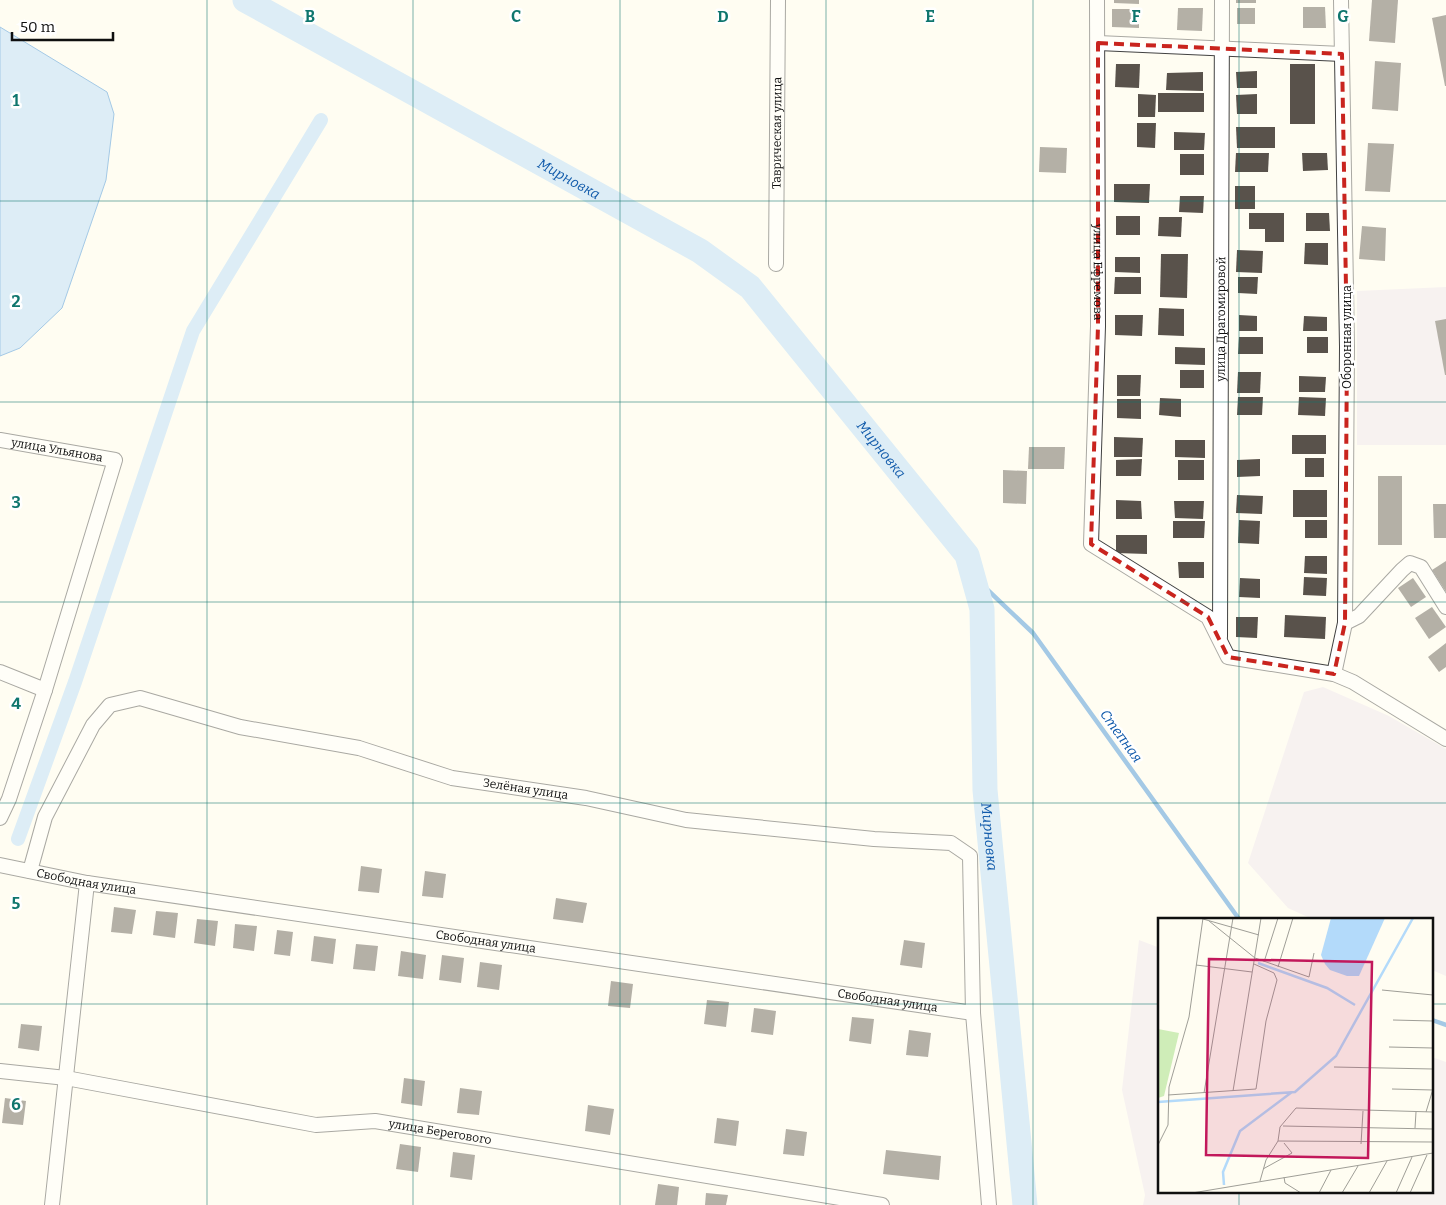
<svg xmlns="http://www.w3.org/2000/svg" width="1446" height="1205" font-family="Bitter,serif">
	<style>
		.industrial { fill: #eee4ee }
		.water { fill: #b3dafa; stroke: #3589d6 }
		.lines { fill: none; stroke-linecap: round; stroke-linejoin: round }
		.stream { stroke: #3589d6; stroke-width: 4.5 }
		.canal { stroke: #b3dafa; stroke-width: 14 }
		.river { stroke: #b3dafa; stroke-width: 25 }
		.building { fill: #59524b }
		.minor-casing { stroke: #424242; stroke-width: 16 }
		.minor { stroke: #fff; stroke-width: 14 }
		.marked { fill: none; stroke: #c9241e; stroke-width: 4; stroke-dasharray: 10 6; stroke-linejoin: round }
		.grid { fill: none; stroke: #0f766e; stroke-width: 1; stroke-opacity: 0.55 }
		.labels { text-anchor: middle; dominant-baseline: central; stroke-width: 5; stroke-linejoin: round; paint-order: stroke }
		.street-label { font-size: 12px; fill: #0f0f0f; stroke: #fff }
		.water-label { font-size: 14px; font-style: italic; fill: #105aaa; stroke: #fff }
		.inset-river { fill: none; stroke: #b3dafa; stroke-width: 2.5 }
		.inset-road { fill: none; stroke: #9f9e97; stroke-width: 1 }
		.view { fill: #c2185b; fill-opacity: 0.15; stroke: #c2185b; stroke-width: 2.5 }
		.inset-edge { fill: none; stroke: #0f0f0f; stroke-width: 2.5 }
		.grid-label { font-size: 16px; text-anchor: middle; font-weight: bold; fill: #0f766e; stroke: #fff; stroke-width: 5; stroke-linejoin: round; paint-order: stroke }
	</style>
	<rect width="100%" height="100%" fill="#fffdf2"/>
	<g class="industrial">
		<polygon points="1446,287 1446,445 1357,445 1357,291"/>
		<polygon points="1323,687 1389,716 1446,749 1446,976 1432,970 1432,919 1312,919 1288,908 1248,863 1304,692"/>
		<polygon points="1139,940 1160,948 1160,1191 1432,1191 1432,1057 1446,1062 1446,1205 1143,1205 1145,1195 1122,1090"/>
	</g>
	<polygon class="water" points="0,27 107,92 114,114 106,180 62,308 20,348 0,356"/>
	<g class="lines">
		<g class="stream">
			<polyline points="973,576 1033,633 1239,919"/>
			<polyline points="1432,1020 1446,1025"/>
		</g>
		<polyline class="canal" points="18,839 75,682 193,331 321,120"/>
		<path class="river" id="s1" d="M245 0 700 251 750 287 967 555 982 609 985 790 1025 1205"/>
	</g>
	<g class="building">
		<polygon points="1114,0 1139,0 1139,4 1114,3"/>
		<rect x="1236" y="0" width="20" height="3"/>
		<polygon points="1372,0 1398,0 1395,43 1369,41"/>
		<polygon points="1303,7 1325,7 1326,28 1303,28"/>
		<polygon points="1178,8 1203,8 1202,31 1177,30"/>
		<rect x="1237" y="8" width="18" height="16"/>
		<polygon points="1112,9 1139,9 1139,28 1112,27"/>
		<polygon points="1446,15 1446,86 1445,86 1432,18"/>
		<polygon points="1375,61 1401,63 1398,111 1372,109"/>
		<polygon points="1116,64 1140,64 1139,88 1115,87"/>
		<rect x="1290" y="64" width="25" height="60"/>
		<polygon points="1257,71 1257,88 1237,88 1236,72"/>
		<polygon points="1203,72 1203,91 1166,90 1167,73"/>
		<rect x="1158" y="93" width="46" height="19"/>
		<polygon points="1138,94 1156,95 1155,117 1138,117"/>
		<polygon points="1257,94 1257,114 1237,114 1236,95"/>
		<polygon points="1137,123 1156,123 1155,148 1137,147"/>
		<polygon points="1236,127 1275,127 1275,148 1237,148"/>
		<polygon points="1174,132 1205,133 1204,150 1174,150"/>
		<polygon points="1368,143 1394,144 1390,192 1365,191"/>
		<polygon points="1040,147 1067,148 1066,173 1039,172"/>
		<polygon points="1236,153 1269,153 1268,172 1235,172"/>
		<polygon points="1302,153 1327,153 1328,170 1303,171"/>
		<rect x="1180" y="154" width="24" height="21"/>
		<polygon points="1114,184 1150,184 1149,203 1114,202"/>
		<rect x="1235" y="186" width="20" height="23"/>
		<polygon points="1180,196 1204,196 1203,213 1179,212"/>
		<polygon points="1249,213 1284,213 1284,242 1265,242 1265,229 1249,229"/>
		<polygon points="1306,213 1329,213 1330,231 1306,231"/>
		<rect x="1116" y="216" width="24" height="19"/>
		<polygon points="1159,217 1182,217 1181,237 1158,236"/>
		<polygon points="1362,226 1386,228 1385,261 1359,259"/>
		<polygon points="1305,243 1328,243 1328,265 1304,264"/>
		<polygon points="1237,250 1263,251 1262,273 1236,272"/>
		<polygon points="1161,254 1188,254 1187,298 1160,297"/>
		<polygon points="1115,257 1140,257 1140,273 1115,272"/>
		<polygon points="1115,277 1141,277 1141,294 1114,294"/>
		<polygon points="1238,277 1258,277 1257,294 1238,293"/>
		<polygon points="1159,308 1184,309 1184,336 1158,335"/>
		<polygon points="1115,315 1143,315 1142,336 1115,335"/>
		<polygon points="1239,315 1257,316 1257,331 1239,331"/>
		<polygon points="1304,316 1327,317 1327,331 1303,331"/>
		<polygon points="1446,319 1446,375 1445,375 1435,321"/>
		<polygon points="1239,337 1263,337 1263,354 1238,354"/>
		<rect x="1307" y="337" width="21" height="16"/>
		<polygon points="1175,347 1205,348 1205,365 1175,364"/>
		<rect x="1180" y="370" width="24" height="18"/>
		<polygon points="1238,372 1261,372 1260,393 1237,393"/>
		<polygon points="1117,375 1141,375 1140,396 1117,396"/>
		<polygon points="1299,376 1326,377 1325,392 1299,392"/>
		<polygon points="1238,397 1263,397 1262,415 1237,415"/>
		<polygon points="1299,397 1326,398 1325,416 1298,415"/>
		<polygon points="1160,398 1181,399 1181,417 1159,415"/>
		<polygon points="1117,399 1141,399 1141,419 1117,418"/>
		<rect x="1292" y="435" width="34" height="19"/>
		<polygon points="1114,437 1143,438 1142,457 1114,457"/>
		<polygon points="1175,440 1205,440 1205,458 1175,457"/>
		<polygon points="1029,447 1065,447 1064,469 1028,469"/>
		<rect x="1305" y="458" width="19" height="19"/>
		<polygon points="1142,459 1141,476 1116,476 1116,460"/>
		<polygon points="1260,459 1260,476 1237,477 1237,460"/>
		<rect x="1178" y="460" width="26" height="20"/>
		<polygon points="1003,470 1027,471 1026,504 1003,503"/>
		<rect x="1378" y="476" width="24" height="69"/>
		<rect x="1293" y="490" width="34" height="27"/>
		<polygon points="1237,495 1263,496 1262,514 1236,513"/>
		<polygon points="1116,500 1141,501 1142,519 1116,519"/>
		<polygon points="1174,501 1204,501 1203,519 1175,518"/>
		<polygon points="1433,504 1446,504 1446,538 1434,538"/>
		<polygon points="1239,520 1260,521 1259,544 1238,543"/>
		<rect x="1305" y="520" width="22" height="18"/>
		<polygon points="1173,521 1205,521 1204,538 1173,538"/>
		<polygon points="1116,535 1147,535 1147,554 1116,553"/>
		<polygon points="1305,556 1327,556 1327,574 1304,573"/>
		<polygon points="1446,561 1446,592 1432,570"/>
		<polygon points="1178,562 1204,562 1204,578 1179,578"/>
		<polygon points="1304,577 1327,578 1326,596 1303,595"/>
		<polygon points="1240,578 1260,579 1260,598 1239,597"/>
		<polygon points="1413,578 1426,597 1411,607 1398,588"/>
		<polygon points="1432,607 1446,627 1429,639 1415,618"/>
		<polygon points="1285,615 1326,617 1325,639 1284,637"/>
		<polygon points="1236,617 1258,617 1257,638 1236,637"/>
		<polygon points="1446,643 1446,667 1439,672 1428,657"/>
		<polygon points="361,866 382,869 379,893 358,891"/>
		<polygon points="425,871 446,874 443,898 422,896"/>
		<polygon points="556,898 587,903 583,923 553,919"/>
		<polygon points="114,907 136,910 132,934 111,932"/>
		<polygon points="156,911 178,913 175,938 153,935"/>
		<polygon points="197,919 218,921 215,946 194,943"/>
		<polygon points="235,924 257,926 254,951 233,948"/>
		<polygon points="277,930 293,932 290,956 274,954"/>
		<polygon points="314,936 336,939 333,964 311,961"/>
		<polygon points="904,940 925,943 922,968 900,965"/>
		<polygon points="356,944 378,946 375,971 353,969"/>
		<polygon points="401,951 426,955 423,979 398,976"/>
		<polygon points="442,955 464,958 461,983 439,980"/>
		<polygon points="480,962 502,965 499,990 477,987"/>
		<polygon points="611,981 633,984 630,1008 608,1006"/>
		<polygon points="707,1000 729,1002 726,1027 704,1024"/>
		<polygon points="754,1008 776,1011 773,1035 751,1032"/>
		<polygon points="852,1017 874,1019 871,1044 849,1041"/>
		<polygon points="21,1024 42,1026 39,1051 18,1048"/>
		<polygon points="909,1030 931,1033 928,1057 906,1055"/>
		<polygon points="404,1078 425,1081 422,1106 401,1103"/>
		<polygon points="460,1088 482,1091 479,1115 457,1113"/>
		<polygon points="5,1098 26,1101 23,1125 2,1123"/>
		<polygon points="588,1105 614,1109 610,1135 585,1131"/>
		<polygon points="717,1118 739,1121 736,1146 714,1143"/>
		<polygon points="786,1129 807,1132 804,1156 783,1154"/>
		<polygon points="400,1144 421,1147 418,1172 396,1169"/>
		<polygon points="886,1150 941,1156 939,1180 883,1174"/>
		<polygon points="453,1152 475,1155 472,1180 450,1177"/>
		<polygon points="658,1184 679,1187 677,1205 655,1205"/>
		<polygon points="706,1193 728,1195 726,1205 705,1205"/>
	</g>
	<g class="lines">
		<g class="minor-casing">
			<g id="minor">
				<path id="s2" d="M1097 0 1098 326 1091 544 1208 617 1228 657 1334 674 1353 682 1446 739"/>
				<polyline points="1098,43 1342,54"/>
				<path id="s3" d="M776 264 778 0"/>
				<path id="s4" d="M0 440 115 460 45 690 9 799 0 818"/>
				<polyline points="1345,623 1359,616 1402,570 1410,563 1421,567 1446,607"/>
				<path id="s5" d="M1220 637 1222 0"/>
				<polyline points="0,672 45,690"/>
				<polyline points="1334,674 1345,623 1347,347 1341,0"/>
				<path id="s6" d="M0 865 87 883 973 1013"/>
				<path id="s7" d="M30 871 45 817 93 725 110 705 140 698 240 727 359 748 452 778 586 798 686 820 874 839 951 843 970 856 973 1013 989 1205"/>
				<path id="s8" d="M0 1071 66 1078 316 1125 375 1121 882 1205"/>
				<polyline points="52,1205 87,883"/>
			</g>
		</g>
		<use href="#minor" class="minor"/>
	</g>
	<path d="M0 0H1446V1205H0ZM1098 43 1342 54 1347 347 1345 623 1334 674 1228 657 1208 617 1091 544 1098 326Z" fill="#fffdf2" fill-opacity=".55" fill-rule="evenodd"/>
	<path class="marked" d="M1098 43 1342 54 1347 347 1345 623 1334 674 1228 657 1208 617 1091 544 1098 326Z"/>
	<path class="grid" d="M207 0V1205M413 0V1205M620 0V1205M826 0V1205M1033 0V1205M1239 0V919M0 201H1446M0 402H1446M0 602H1446M0 803H1446M0 1004H1160M1432 1004H1446M1239 1191V1205"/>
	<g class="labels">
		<g class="street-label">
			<text stroke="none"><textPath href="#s3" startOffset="131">Таврическая улица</textPath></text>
			<text stroke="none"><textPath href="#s2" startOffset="272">улица Ефремова</textPath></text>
			<text stroke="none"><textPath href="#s5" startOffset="318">улица Драгомировой</textPath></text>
			<text transform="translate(1347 337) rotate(-90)">Оборонная улица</text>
			<text stroke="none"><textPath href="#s4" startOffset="58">улица Ульянова</textPath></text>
			<text stroke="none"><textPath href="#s7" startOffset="614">Зелёная улица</textPath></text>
			<text stroke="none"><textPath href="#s6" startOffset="88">Свободная улица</textPath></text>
			<text stroke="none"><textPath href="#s6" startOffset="492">Свободная улица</textPath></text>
			<text stroke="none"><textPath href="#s6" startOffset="898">Свободная улица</textPath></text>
			<text stroke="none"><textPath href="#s8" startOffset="446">улица Берегового</textPath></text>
		</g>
		<g class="water-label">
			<text stroke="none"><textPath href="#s1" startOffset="370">Мирновка</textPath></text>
			<text stroke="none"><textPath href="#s1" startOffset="790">Мирновка</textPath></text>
			<text transform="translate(1121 736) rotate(54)">Степная</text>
			<text stroke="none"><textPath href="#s1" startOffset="1210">Мирновка</textPath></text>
		</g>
	</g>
	<g transform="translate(1158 918)">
		<rect width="275" height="275" fill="#fffdf2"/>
		<path d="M0 111 21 115 6 178 0 180Z" fill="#cfedb8"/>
		<path d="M173 0H227L201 58H189L172 52 167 46 163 37Z" fill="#b3dafa"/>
		<path class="inset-river" d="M100 45 169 70 197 87M0 184 137 174 178 138 255 0M66 267 65 254 82 213 134 174"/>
		<path class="inset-road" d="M45 1 101 17M51 3 97 40 151 59 156 35M106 44 120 0M38 47 94 54M120 49 135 0M224 72 275 77M235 102 275 103M231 129 275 130M176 149 275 151M234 171 275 172M75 173 103 0M46 175 75 0M10 177 98 171 108 103 119 62 116 55 96 46M268 194 275 171M125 208 275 211M257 210 258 194M120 223 275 224M203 226 205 193M0 227 10 207 11 169 31 99 45 0M105 251 134 235 126 225M126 259 127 265 143 275M102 263 108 242 120 223 122 209 138 190 275 194M34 275 275 235M161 275 173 252M184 275 200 248M211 275 229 243M238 275 254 239M252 275 269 237"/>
		<path class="view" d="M51 41 214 44 210 240 48 237Z"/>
		<rect width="275" height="275" class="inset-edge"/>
	</g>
	<g class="grid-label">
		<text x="310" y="22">B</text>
		<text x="516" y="22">C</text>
		<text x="723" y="22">D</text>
		<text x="930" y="22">E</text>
		<text x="1136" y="22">F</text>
		<text x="1343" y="22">G</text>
		<text x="16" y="106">1</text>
		<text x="16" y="307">2</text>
		<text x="16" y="508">3</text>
		<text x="16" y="709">4</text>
		<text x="16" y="909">5</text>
		<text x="16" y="1110">6</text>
	</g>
	<path d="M12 32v8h101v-8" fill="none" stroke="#0f0f0f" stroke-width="2.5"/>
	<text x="20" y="32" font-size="15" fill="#0f0f0f" stroke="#ffffff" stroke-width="4" paint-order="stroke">50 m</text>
</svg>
